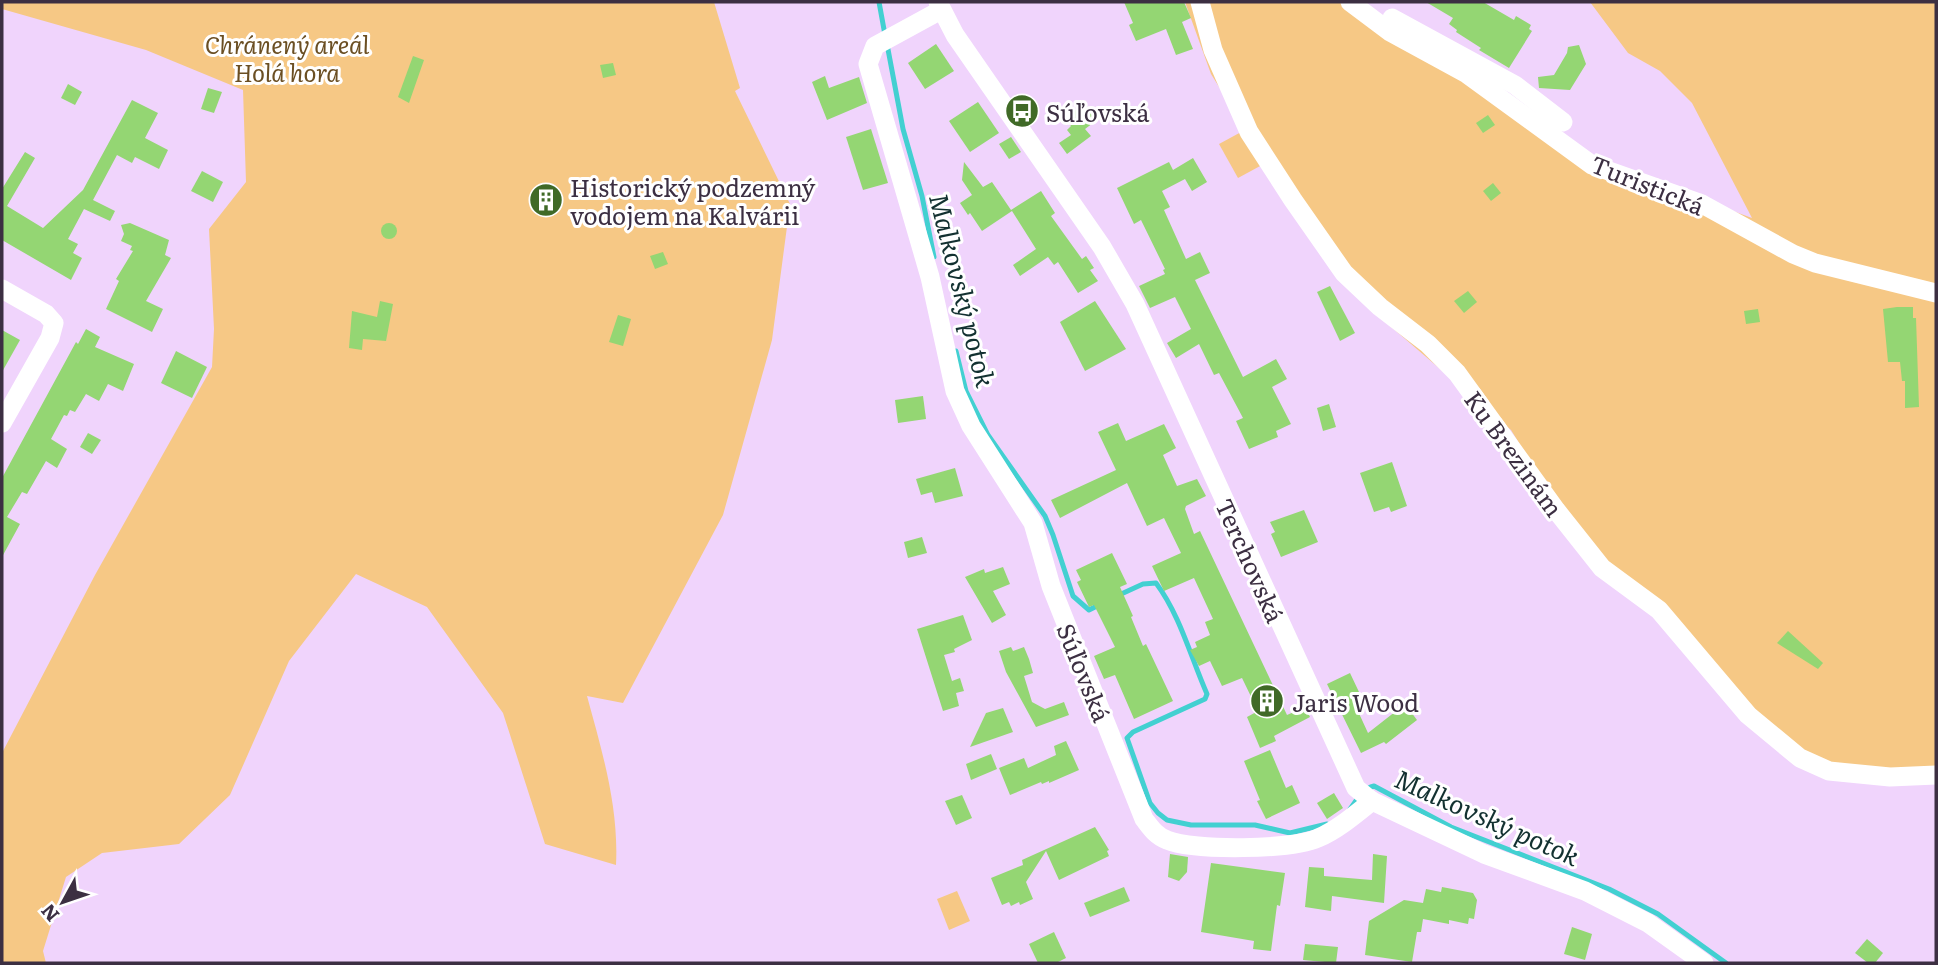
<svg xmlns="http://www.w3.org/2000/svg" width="1938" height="965" font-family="Literata,serif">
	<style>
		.green { fill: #f6c885 }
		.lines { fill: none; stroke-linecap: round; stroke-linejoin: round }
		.stream { stroke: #42d0d1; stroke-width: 5 }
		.building { fill: #94d673 }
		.street { stroke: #fff; stroke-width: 19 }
		.labels { text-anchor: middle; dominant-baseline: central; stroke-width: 6; stroke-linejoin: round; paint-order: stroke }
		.park-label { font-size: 24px; font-style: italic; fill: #6b4f23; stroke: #fff }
		.poi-label { font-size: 24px; fill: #3c2f42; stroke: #fff; text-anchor: start }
		.street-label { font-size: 24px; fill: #3c2f42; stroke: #fff }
		.water-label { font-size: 26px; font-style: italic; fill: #133131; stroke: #fff }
	</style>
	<rect width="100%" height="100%" fill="#f0d4fc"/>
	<g class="green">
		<path d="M2 2H714L740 88 735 91 790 204 772 340 723 515 623 703 587 696C602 751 619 807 616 865L545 844 503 713 427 607 356 574 289 661 230 795 179 844 102 853 66 877 43 951 46 963H2V753L95 575 212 367 214 329 209 229 246 182 243 90 146 50 2 9Z"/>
		<polygon points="1185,2 1355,2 1596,161 1752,218 1692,103 1660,71 1628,53 1590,2 1936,2 1936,780 1824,769 1747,713 1661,617 1584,549 1511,430 1375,313 1249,135 1211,74"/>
		<polygon points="1243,131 1262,165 1238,178 1219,144"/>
		<polygon points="957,891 970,921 949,930 937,899"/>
	</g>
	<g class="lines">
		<g class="stream">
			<polyline points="879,2 885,35"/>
			<polyline points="887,44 903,129 922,196 934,257"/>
			<polyline points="956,351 966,391 988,435 1045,516 1053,535 1073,596 1089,610 1101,604"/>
			<path d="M1119 595 1143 584 1156 583C1180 615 1191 658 1207 694L1205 699 1133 732 1127 738 1150 803 1158 813 1167 820 1191 825H1255L1290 833 1327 824"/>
			<path d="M1350 809C1357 800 1362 789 1374 786L1451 827 1609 889 1658 914 1726 963"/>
		</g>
	</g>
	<g class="building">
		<polygon points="1124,2 1184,2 1191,18 1182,22 1193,49 1176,55 1166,29 1136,41 1129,25 1133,23"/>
		<polygon points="1426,2 1483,2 1514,20 1516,16 1531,25 1529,29 1532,31 1509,68 1479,50 1481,48 1456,32 1457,30 1449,24 1453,18"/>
		<polygon points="936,44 954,71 925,89 908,63"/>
		<polygon points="1579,45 1586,64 1570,90 1539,88 1538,77 1554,75 1567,53 1568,47"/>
		<polygon points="413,56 424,60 409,103 398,97"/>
		<polygon points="613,63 616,75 603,78 600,65"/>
		<polygon points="825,76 829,88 859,77 867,103 827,120 812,82"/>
		<polygon points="68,84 82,92 75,105 61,98"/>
		<polygon points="208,88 222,92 214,113 201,109"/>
		<polygon points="132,100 158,113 145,138 168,150 159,169 135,157 132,163 117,155 93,200 115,211 110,221 84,209 68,239 78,244 73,253 82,258 71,280 2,240 2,189 25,152 35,158 7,206 43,228 83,190"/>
		<polygon points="978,102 999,133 970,152 949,121"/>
		<polygon points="1084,104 1097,120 1085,129 1091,136 1067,154 1059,143 1071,135 1067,130 1071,126 1065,118"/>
		<polygon points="1488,115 1495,125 1483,133 1476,123"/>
		<polygon points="871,129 888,183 863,190 846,137"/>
		<polygon points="1011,137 1021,152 1009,159 999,144"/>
		<polygon points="1193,158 1207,182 1192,191 1185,179 1162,191 1170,207 1164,210 1186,259 1200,252 1210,273 1195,280 1243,377 1276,359 1287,379 1272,387 1291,424 1276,431 1278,437 1249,449 1236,421 1243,418 1219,373 1214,375 1199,344 1176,358 1167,343 1191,329 1175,297 1150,308 1139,286 1165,274 1163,270 1165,269 1141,220 1134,224 1117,188 1169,162 1173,170"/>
		<polygon points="964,162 983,187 992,182 1011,210 1041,191 1055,213 1051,216 1082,259 1086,256 1094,268 1090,270 1098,281 1078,293 1058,262 1054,265 1048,257 1020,276 1013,265 1036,249 1012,211 982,231 970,213 968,215 960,203 972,195 962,180"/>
		<polygon points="202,171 223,182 213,202 191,191"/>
		<polygon points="1493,183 1501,193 1491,201 1483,191"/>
		<polygon points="130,223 169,240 165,255 171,258 146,301 163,309 152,332 106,309 119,281 116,279 133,251 130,250 132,246 121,241 124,234 121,225"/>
		<circle cx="389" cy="231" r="8"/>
		<polygon points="663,252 668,264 655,269 650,256"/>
		<polygon points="1330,286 1355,333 1340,341 1317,292"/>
		<polygon points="1468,291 1477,302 1464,313 1454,301"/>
		<polygon points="380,301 393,304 386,341 363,339 362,350 349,348 352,311 377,317"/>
		<polygon points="1095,301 1126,349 1085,371 1060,322"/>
		<polygon points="1897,307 1913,307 1913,318 1916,318 1919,407 1905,408 1905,381 1902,381 1900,362 1888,362 1883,309"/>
		<polygon points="1758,309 1760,322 1746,324 1744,311"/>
		<polygon points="618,315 631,319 623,346 609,342"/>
		<polygon points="86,329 100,337 95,347 134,364 123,391 108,384 99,401 86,394 75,412 70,410 67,416 64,415 51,439 67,449 57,468 46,461 27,494 22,492 7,517 20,524 2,557 2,478 76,342 78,344"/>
		<polygon points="2,330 20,340 2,372"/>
		<polygon points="176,351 207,367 192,398 161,383"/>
		<polygon points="923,396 926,419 898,423 895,400"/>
		<polygon points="1329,404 1336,427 1323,431 1317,408"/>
		<polygon points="1118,423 1126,441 1164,424 1176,448 1163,455 1177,486 1197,479 1206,496 1186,506 1185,509 1194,534 1200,531 1287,715 1305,707 1310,717 1274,736 1276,741 1260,748 1247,717 1258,711 1242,678 1222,686 1210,661 1199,666 1190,650 1197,647 1195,642 1210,635 1205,622 1213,619 1194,578 1164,591 1152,566 1181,553 1164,518 1147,526 1127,483 1060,518 1051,500 1116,470 1098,432"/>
		<polygon points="88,433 101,440 92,454 80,447"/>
		<polygon points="1392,462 1407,506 1391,512 1389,507 1374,512 1360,473"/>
		<polygon points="955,468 963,496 935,503 932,492 921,495 916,479"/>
		<polygon points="1304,510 1318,542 1281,557 1271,534 1275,532 1270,522"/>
		<polygon points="922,537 927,553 908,558 904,542"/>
		<polygon points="1112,553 1127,584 1120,587 1133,616 1131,617 1143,646 1146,644 1173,701 1134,719 1115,675 1104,679 1094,656 1115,647 1094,605 1089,607 1077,582 1081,580 1076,570"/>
		<polygon points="1003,567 1010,584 993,591 1006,615 992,623 965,577 984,569 985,573"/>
		<polygon points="963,615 972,640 954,649 955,652 944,655 952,681 960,678 964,691 956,693 959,706 943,711 917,629"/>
		<polygon points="1788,631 1823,663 1818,669 1777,643"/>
		<polygon points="1011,647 1013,651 1024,647 1029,659 1033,673 1024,676 1032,702 1045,709 1064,702 1069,715 1036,727 1006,672 999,651"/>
		<polygon points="1350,673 1359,692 1351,696 1368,733 1405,704 1417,720 1386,744 1384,742 1361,753 1327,684"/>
		<polygon points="1003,708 1013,732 970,747 986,713"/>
		<polygon points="1066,741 1079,770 1049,783 1049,781 1042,784 1041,782 1010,795 999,768 1024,758 1028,768 1056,755 1054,746"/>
		<polygon points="1270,750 1286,788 1292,785 1300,803 1266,819 1257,801 1260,800 1244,761"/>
		<polygon points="991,754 997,769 971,780 966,764"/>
		<polygon points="1334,793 1343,808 1327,819 1317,803"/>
		<polygon points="962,795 972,818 956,825 945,801"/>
		<polygon points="1095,827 1109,850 1107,851 1109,856 1059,880 1046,851 1026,882 1033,899 1020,905 1019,902 1011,906 1009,902 1002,905 991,878 1023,865 1022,860"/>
		<polygon points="1170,854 1188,857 1187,872 1179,881 1168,877"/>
		<polygon points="1373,854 1387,856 1384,903 1332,896 1331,911 1305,907 1309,867 1324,868 1324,876 1372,880"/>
		<polygon points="1211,863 1285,873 1280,906 1277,905 1271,951 1253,949 1254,941 1201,932"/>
		<polygon points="1124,887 1130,901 1090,917 1084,903"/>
		<polygon points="1442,887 1473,893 1477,900 1474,919 1469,918 1468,924 1449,920 1449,924 1423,919 1421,932 1417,932 1412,962 1365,955 1369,921 1404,900 1423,903 1426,889 1441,892"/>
		<polygon points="1572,927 1592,934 1585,960 1564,954"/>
		<polygon points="1054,932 1066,958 1056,963 1038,963 1029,944"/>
		<polygon points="1867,939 1883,953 1875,963 1868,963 1855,953"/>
		<polygon points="1305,944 1338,947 1336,963 1303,960"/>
	</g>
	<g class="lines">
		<g class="street">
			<polyline points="938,2 955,35 1102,247 1135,304 1356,788 1372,801 1484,854 1585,891 1648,923 1704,963"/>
			<polyline points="1200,2 1213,50 1249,132 1293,200 1344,273 1380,307 1428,344 1457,373 1556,510 1602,568 1659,610 1748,715 1800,758 1829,771 1890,777 1936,775"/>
			<polyline points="1350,2 1390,32 1467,74 1592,165 1702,204 1793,254 1815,263 1936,293"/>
			<path d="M941 10 875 46 868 64 930 277 955 391 971 426 1033 523 1051 586 1144 819C1151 828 1156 836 1167 840 1193 851 1293 850 1318 838 1337 830 1356 814 1372 801"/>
			<polyline points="1392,18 1515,85 1563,122"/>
			<polyline points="2,289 46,314 54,323 50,338 2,423"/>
		</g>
	</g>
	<defs>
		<g id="bus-disc" transform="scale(1.75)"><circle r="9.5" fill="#406a27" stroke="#fff"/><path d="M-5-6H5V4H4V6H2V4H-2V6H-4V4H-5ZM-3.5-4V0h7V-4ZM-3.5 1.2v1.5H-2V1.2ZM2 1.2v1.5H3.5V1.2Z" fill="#fff"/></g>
		<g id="building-disc" transform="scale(1.75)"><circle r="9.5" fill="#406a27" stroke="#fff"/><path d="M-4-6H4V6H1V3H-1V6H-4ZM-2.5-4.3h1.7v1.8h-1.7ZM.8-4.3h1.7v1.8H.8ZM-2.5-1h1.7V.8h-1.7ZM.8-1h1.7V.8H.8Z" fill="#fff"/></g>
	</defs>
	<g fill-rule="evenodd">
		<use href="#bus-disc" x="1022" y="111"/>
		<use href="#building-disc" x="546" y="200"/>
		<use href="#building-disc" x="1267" y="701"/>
	</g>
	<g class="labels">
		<g class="park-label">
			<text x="287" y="43">Chránený areál<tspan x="287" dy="28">Holá hora</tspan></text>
		</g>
		<g class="poi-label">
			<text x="1046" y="111">Súľovská</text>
			<text x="570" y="186">Historický podzemný<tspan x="570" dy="28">vodojem na Kalvárii</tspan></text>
			<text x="1292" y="701">Jaris Wood</text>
		</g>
		<g class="street-label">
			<text transform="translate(1648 184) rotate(22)">Turistická</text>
			<text transform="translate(1515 453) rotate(54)">Ku Brezinám</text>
			<text transform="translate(1251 560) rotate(66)">Terchovská</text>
			<text transform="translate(1085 672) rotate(68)">Súľovská</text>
		</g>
		<g class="water-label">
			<text transform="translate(964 290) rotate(76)">Malkovský potok</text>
			<text transform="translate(1488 816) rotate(24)">Malkovský potok</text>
		</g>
	</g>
	<rect width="1938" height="965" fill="none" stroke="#3c2f42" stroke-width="7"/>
	<g transform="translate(63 902) rotate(230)" stroke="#ffffff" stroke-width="5" paint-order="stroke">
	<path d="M0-5L12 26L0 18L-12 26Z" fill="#3c2f42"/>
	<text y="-10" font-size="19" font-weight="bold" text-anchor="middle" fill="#3c2f42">N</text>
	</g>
</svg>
